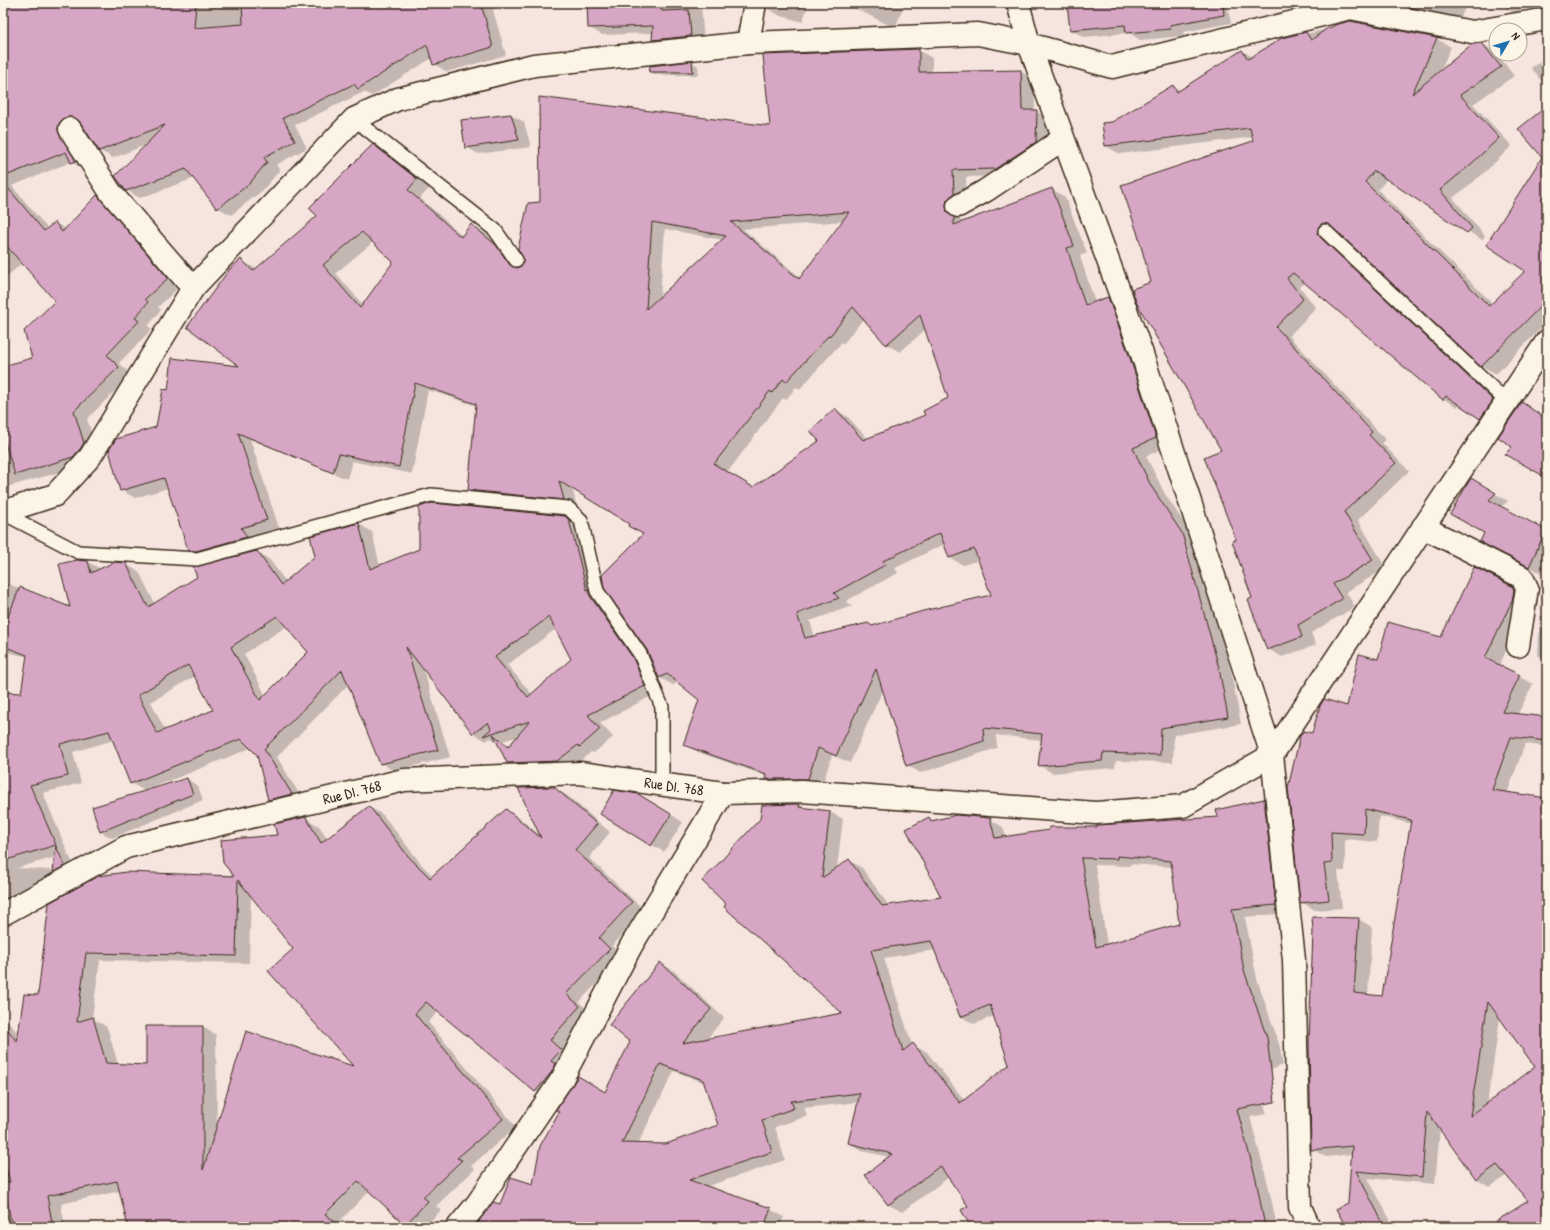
<svg xmlns="http://www.w3.org/2000/svg" width="1550" height="1230" font-family="'Patrick Hand',sans-serif">
	<style>
		.shadow { fill: #0003; fill-rule: evenodd }
		.building { fill: #d7a6c4; stroke: #3b2a1e; fill-rule: evenodd }
		.lines { fill: none; stroke-linecap: round; stroke-linejoin: round }
		.lane-casing { stroke: #3b2a1e; stroke-width: 16 }
		.street-casing { stroke: #3b2a1e; stroke-width: 25 }
		.lane { stroke: #fcf5e5; stroke-width: 13 }
		.street { stroke: #fcf5e5; stroke-width: 22 }
		.labels { text-anchor: middle; dominant-baseline: central; stroke-width: 3.5; stroke-linejoin: round; paint-order: stroke }
		.street-label { font-size: 15px; fill: #3b2a1e; stroke: #fcf5e5 }
	</style>
	<rect width="100%" height="100%" fill="#f5e5de"/>
	<filter id="ink" filterUnits="userSpaceOnUse"><feTurbulence type="fractalNoise" baseFrequency=".025" numOctaves="2"/><feDisplacementMap in="SourceGraphic" scale="8" xChannelSelector="R" yChannelSelector="G"/><feConvolveMatrix kernelMatrix="1 2 1 2 8 2 1 2 1" color-interpolation-filters="sRGB"/></filter>
	<g filter="url(#ink)">
		<g class="shadow">
			<polygon points="3,3 507,3 493,10 506,55 447,72 434,64 432,58 372,96 364,92 295,125 307,148 276,165 280,170 262,191 231,215 218,208 195,178 140,198 126,190 148,144 113,158 100,151 81,124 76,126 85,170 71,162 12,186 48,229 55,223 66,229 98,196 111,204 180,286 158,307 161,310 148,326 152,329 119,363 131,375 87,419 97,451 86,465 3,488 3,367 33,358 56,301 22,263 3,280"/>
			<polygon points="555,3 581,3 557,5"/>
			<polygon points="588,3 703,3 701,3 704,43 666,47 653,40 653,33 602,35 589,27"/>
			<polygon points="768,3 808,3 803,22 781,16 768,9"/>
			<polygon points="844,3 905,3 895,28"/>
			<polygon points="1068,3 1227,3 1231,23 1183,32 1184,36 1140,40 1129,33 1084,37 1071,30"/>
			<polygon points="1366,3 1467,3 1460,20"/>
			<polygon points="1499,3 1526,3 1516,15"/>
			<polygon points="1350,22 1437,39 1451,47 1439,73 1482,44 1496,52 1514,76 1473,104 1512,146 1483,174 1453,198 1485,236 1482,240 1387,179 1378,190 1493,304 1526,271 1543,157 1547,107 1547,322 1496,374 1482,366 1338,231 1333,234 1506,408 1494,426 1460,404 1457,407 1444,399 1306,282 1300,287 1316,308 1289,336 1386,440 1382,443 1409,471 1358,520 1386,568 1346,592 1355,607 1311,633 1316,645 1282,657 1268,649 1253,599 1237,540 1223,450 1153,283 1254,141 1253,137 1120,154 1106,146 1112,123 1173,86 1180,90 1242,51 1253,57 1282,39 1333,28 1333,26"/>
			<path d="M918 50 932 58V73L1020 71 1034 79 1035 111 1050 119 1049 150 1009 176 966 177 967 202 959 214 960 220 963 223 1052 189 1065 197 1087 253 1080 256 1095 303 1108 298 1121 306 1169 446 1146 456 1165 494 1196 541 1232 676 1241 724 1174 735 1173 762 1116 761 1115 768 1052 773 1039 765 1042 740 996 735 997 748 920 773 907 765 883 689 850 763 832 755 822 786 779 787 766 779V776L698 752 684 744 700 700 679 682 673 685 660 678 648 649 644 534 631 524 572 488 577 507 482 498 469 490 477 406 428 390 412 474 352 461 347 479 250 439 279 528 254 536 260 545 202 558 189 550 168 488 135 498 121 490 157 428 169 391 242 367 241 260 256 269 318 216 373 145 386 153 430 188 420 198 463 236 471 226 485 233 509 254 519 268 522 267 525 260 541 202 771 127ZM843 221 801 278 743 229ZM665 229 723 240 660 297ZM373 242 394 262 363 305 336 273ZM864 318 886 344 900 352 926 329 949 399 926 416 868 439 848 417 835 409 820 441 754 488 727 473 783 398 786 400 796 387 800 389 841 343 843 344ZM945 544 950 558 963 565 979 560 993 595 873 627 815 637 810 621 852 606 846 601 898 573 895 568Z"/>
			<polygon points="1547,56 1547,88 1531,68"/>
			<polygon points="692,62 698,66 699,75 656,75 650,72 651,67"/>
			<polygon points="511,115 524,122 531,147 478,154 466,147"/>
			<polygon points="1522,403 1547,419 1547,477 1514,446"/>
			<polygon points="1471,480 1508,501 1501,507 1547,531 1547,561 1541,573 1494,549 1485,533"/>
			<path d="M564 517 578 525 600 596 657 693 600 723 613 737 594 753 591 752 571 768 521 770 508 763 498 742 490 738 486 741 473 733 423 668 450 757 394 771 381 763 349 684 277 757 304 802 282 807 269 799 258 755 251 748 149 789V791L187 779 198 786 203 800 112 838 101 832 146 792 131 783 114 740 73 752 81 783 43 793 68 853H66L69 855 77 873 3 906V693L22 694 28 657 3 651V582L71 608 88 562 101 569 126 564 139 572 155 604 257 552 270 560 286 582 359 524 372 532 380 566ZM287 626 309 652 266 696 244 654ZM556 629 572 660 532 694 507 665ZM195 676 214 711 165 730 151 702ZM519 736 510 746 503 741ZM56 857 54 872 50 870 17 868Z"/>
			<path d="M1512 587 1526 595V609L1499 666 1533 684 1518 714 1547 718V747L1525 744 1507 794 1547 799V1227H1489L1530 1201 1507 1175 1490 1187 1477 1180 1440 1128 1435 1184 1368 1178 1394 1227H1347L1353 1154 1326 1157 1312 1149 1358 919 1372 927 1368 996 1383 997 1412 824 1379 816 1377 842 1345 839V871H1338L1342 908 1315 910 1301 902 1313 734 1348 707 1379 660 1442 638ZM1500 1018 1536 1067 1487 1105Z"/>
			<polygon points="1540,616 1547,616 1547,661 1538,655"/>
			<path d="M554 788 568 796 610 832 589 858 645 911 612 946 623 957 579 1002 593 1015 563 1049 574 1058 549 1099 535 1091 439 1011 428 1022 516 1127 471 1166 475 1169 436 1206 441 1210 425 1227H411L406 1224 370 1190 338 1223 344 1227H129L120 1191 61 1204 65 1227H4L3 1215 10 1214 3 1171V1015L19 1035 38 996 50 904 236 877 278 836 305 818 319 826 328 839 369 807 383 815 422 865 433 876 506 810 520 818 541 836ZM251 895 294 949 357 1068 217 1127 216 1035 203 1027 147 1066 118 1064 107 1027 92 1018 100 960 249 963Z"/>
			<path d="M1264 800 1278 808 1289 913 1245 917 1257 979 1280 1047 1283 1065 1255 1077 1267 1114 1250 1117 1269 1188 1277 1227H972L969 1206 949 1177 902 1212 889 1205 866 1175 889 1157 862 1151 849 1143 858 1102 804 1108 807 1116 775 1127 785 1160 705 1187 770 1209 784 1217 780 1227H479L501 1206 533 1185 606 1094 631 1042 660 963 674 971 724 1018 706 1040 844 1013 761 819 763 806 800 805 807 809 830 812 843 819 837 868 849 860 862 868 889 906 943 897 929 818 935 821 989 819 1003 827 1006 837 1219 818ZM1130 864 1173 867 1180 924 1107 945 1095 865 1130 866ZM935 950 960 1016 974 1024 994 1016 1011 1065 965 1101 927 1052 912 1045 884 958ZM674 1071 705 1083 719 1126 666 1145 638 1144Z"/>
			<polygon points="651,802 683,822 664,852 601,814"/>
		</g>
		<g class="building">
			<polygon points="3,3 171,3 196,5 194,28 243,24 242,3 481,3 493,47 433,65 427,45 358,89 354,84 283,118 295,141 264,157 267,162 249,184 217,209 186,169 126,191 115,176 165,125 99,151 80,122 75,118 69,117 64,118 59,124 58,130 76,161 71,163 66,152 3,177"/>
			<polygon points="587,3 662,3 662,11 689,10 691,36 652,40 653,26 588,28"/>
			<polygon points="1067,3 1223,3 1224,15 1170,25 1171,29 1126,33 1125,25 1070,30"/>
			<polygon points="1350,21 1437,38 1412,94 1472,44 1482,43 1501,67 1460,95 1499,138 1469,166 1440,190 1472,228 1467,233 1374,171 1365,182 1489,306 1525,271 1486,245 1542,157 1518,129 1547,106 1547,295 1538,309 1481,367 1330,225 1323,223 1319,226 1317,233 1320,237 1493,400 1480,419 1446,396 1443,400 1293,273 1287,278 1303,299 1276,327 1372,432 1369,435 1396,463 1344,512 1373,560 1333,584 1342,599 1298,625 1302,637 1267,650 1248,600 1252,598 1232,541 1236,540 1204,457 1221,450 1136,302 1132,289 1151,282 1137,232 1121,185 1253,141 1250,128 1105,146 1102,123 1112,122 1173,85 1177,92 1242,50 1248,59 1282,38 1306,32 1311,40 1329,27 1330,28 1335,25"/>
			<path d="M919 49V72L1021 70 1022 110H1037L1036 142 995 169 953 170 954 194 947 200 946 205 947 212 954 217V225L1052 188 1074 246 1067 248 1085 305 1108 297 1129 355 1156 438 1133 448 1151 486 1182 533 1219 668 1228 717 1161 728 1160 755 1103 753 1102 761 1038 766 1042 734 983 728 984 741 906 766 876 669 836 756 818 748 808 779H765L766 774 683 745 699 700 667 674 659 678 647 650 604 588 602 575 643 534 628 526 629 524 559 481 564 500 468 490 476 404 415 383 399 467 339 454 333 473 238 433 267 520 241 528 247 537 196 551 188 550 164 478 120 491 109 450 116 439 156 427 163 389 168 390 172 358 239 366 187 327 229 270 241 259 253 271 317 216 309 208 373 144 417 179 408 190 461 237 471 224 496 245 510 265 517 268 521 266 524 260 518 249 528 203 540 202 539 97 770 126 763 55ZM849 212 799 279 731 222ZM652 222 726 236 646 309ZM362 232 393 262 360 308 323 265ZM853 307 886 345 920 315 948 398 923 411 925 415 863 440 835 408 810 431 819 441 753 487 714 464 770 391 772 393 783 379 786 382 828 336 829 337ZM940 533 949 558 974 549 991 595 923 611 872 626 868 623 805 638 797 614 839 598 834 593 885 565 883 561Z"/>
			<polygon points="692,61 693,72 649,72 650,66"/>
			<polygon points="511,114 519,140 465,148 461,120"/>
			<polygon points="3,182 44,231 55,222 62,232 97,195 168,278 145,299 148,302 135,318 139,321 107,355 119,367 74,411 84,443 80,449 73,457 15,475 3,436 3,366 32,358 24,331 55,301 3,242"/>
			<polygon points="1522,402 1547,420 1547,478 1505,454 1512,447 1498,437"/>
			<polygon points="1471,478 1496,493 1489,500 1546,530 1529,567 1480,542 1484,533 1450,514"/>
			<path d="M432 503 565 516 569 520 587 590 588 589 590 596 633 658 645 686 588 715 600 729 580 747 578 745 557 761 507 763 493 734 508 747 530 721 483 736 491 729 488 722 473 734 406 647 438 750 380 764 342 670 264 749 292 794 268 800 257 755 241 739 130 784 109 731 60 744 68 776 30 785 56 845 3 861V692L21 693 27 655 3 646V629L20 587 70 607 59 564 77 560 88 561 91 573 114 562 126 563 148 607 197 577 193 567 257 551 281 585 315 556 310 536 359 523 370 569 419 549V507ZM277 616 308 652 260 700 231 647ZM549 617 571 659 528 697 495 657ZM188 665 213 710 157 733 138 695Z"/>
			<path d="M1474 567 1512 586 1514 590 1512 601 1485 658 1520 675 1502 712 1547 717V741L1511 737 1492 790 1547 798V1227H1487L1528 1201 1497 1165 1476 1180 1427 1112 1422 1177 1356 1171 1385 1227H1346L1336 1209 1348 1203 1352 1146 1311 1150 1309 1043 1313 931 1312 917 1359 918 1354 993 1382 996 1411 820 1365 809 1364 834 1331 832 1332 863 1324 864 1329 900 1300 903 1288 788 1300 736 1303 731 1312 733 1320 706 1324 699 1347 706 1359 654 1378 659 1388 622 1441 637ZM1488 1002 1535 1067 1470 1116Z"/>
			<polygon points="187,778 193,794 100,832 92,807"/>
			<path d="M554 787 597 824 575 850 632 902 599 938 610 949 566 994 580 1006 550 1040 561 1050 551 1061 556 1064 551 1073 535 1092 426 1002 415 1014 503 1119 457 1158 462 1160 423 1197 428 1201 405 1225 358 1181 325 1214 342 1227H128L117 1181 47 1196 53 1227H12L4 1183 10 1182 3 1157V1023L17 1042 24 994 38 995 49 903 98 876 126 872 234 876 223 863 221 840 277 835 274 824 306 817 321 843 369 806 408 856 430 878 506 809 541 838 518 788ZM238 880 293 949 268 971 353 1066 246 1031 203 1170V1026H146V1065L106 1063 93 1017 77 1022 86 953 236 956Z"/>
			<polygon points="614,790 638,794 671,814 651,846 600,814"/>
			<path d="M1264 799 1276 905 1232 909 1244 970 1267 1038 1275 1102 1237 1109 1256 1179 1265 1227H971L961 1210 968 1206 940 1166 888 1205 865 1175 892 1154 848 1143 860 1093 791 1101 794 1108 762 1120 772 1152 689 1180 771 1208 764 1227H565L555 1225V1227H478L480 1219 493 1202 500 1204 511 1177 533 1184 540 1146 559 1112 556 1110 578 1076 605 1092 630 1042 609 1025 660 962 711 1009 683 1043 842 1013 724 907 726 904 702 881 760 819 762 805 800 804 799 807 830 811 822 878 849 859 882 906 941 897 906 829 929 817 931 821 956 815 990 818 995 838 1049 830V827H1097V825L1218 817 1216 810ZM1117 856 1171 861 1179 924 1096 947 1081 858 1117 859ZM931 941 960 1017 990 1005 1009 1065 960 1103 913 1043 903 1051 871 950ZM660 1064 703 1080 718 1125 666 1144 622 1143Z"/>
			<polygon points="56,846 65,866 53,872"/>
		</g>
		<g class="lines">
			<g class="lane-casing">
				<g id="lane">
					<polyline points="354,119 495,230 516,260"/>
					<polyline points="1325,231 1506,401"/>
					<polyline points="3,513 78,552 197,559 431,495 568,508 581,520 597,591 640,654 662,707 662,784"/>
				</g>
			</g>
			<g class="street-casing">
				<g id="street">
					<polyline points="748,43 755,3"/>
					<polyline points="70,129 111,193 193,288"/>
					<polyline points="958,206 985,191 1063,139"/>
					<polyline points="3,512 55,495 90,457 193,288 354,119 398,99 534,65 748,43 978,34 1029,44 1018,3"/>
					<polyline points="1423,527 1522,577 1527,588 1518,646"/>
					<polyline points="3,914 126,847 404,780 580,773 723,793"/>
					<polyline points="458,1227 477,1204 562,1079 631,946 723,793 802,791 1096,813 1183,806 1272,755 1547,341"/>
					<polyline points="1309,1227 1300,1207 1294,960 1272,755 1141,351 1029,44 1112,67 1350,8 1472,32 1547,19"/>
				</g>
			</g>
			<use href="#lane" class="lane"/>
			<use href="#street" class="street"/>
		</g>
	</g>
	<g class="labels">
		<g class="street-label">
			<text transform="translate(674 786) rotate(8)">Rue DI. 768</text>
			<text transform="translate(352 792) rotate(-14)">Rue DI. 768</text>
		</g>
	</g>
	<rect width="1550" height="1230" fill="none" stroke="#fcf5e5" stroke-width="16"/>
	<rect x="8" y="8" width="1534" height="1214" fill="none" stroke="#3b2a1e" stroke-width="1.5" filter="url(#ink)"/>
	<g transform="translate(1508 42) rotate(52)"><circle r="19" fill="#fcf5e5" stroke="#afa495"/>
	<path d="M0-3L7 15L0 10L-7 15Z" fill="#1f6fb2"/>
	<text y="-6" font-size="11" font-weight="bold" text-anchor="middle" fill="#3b2a1e">N</text>
	</g>
</svg>
